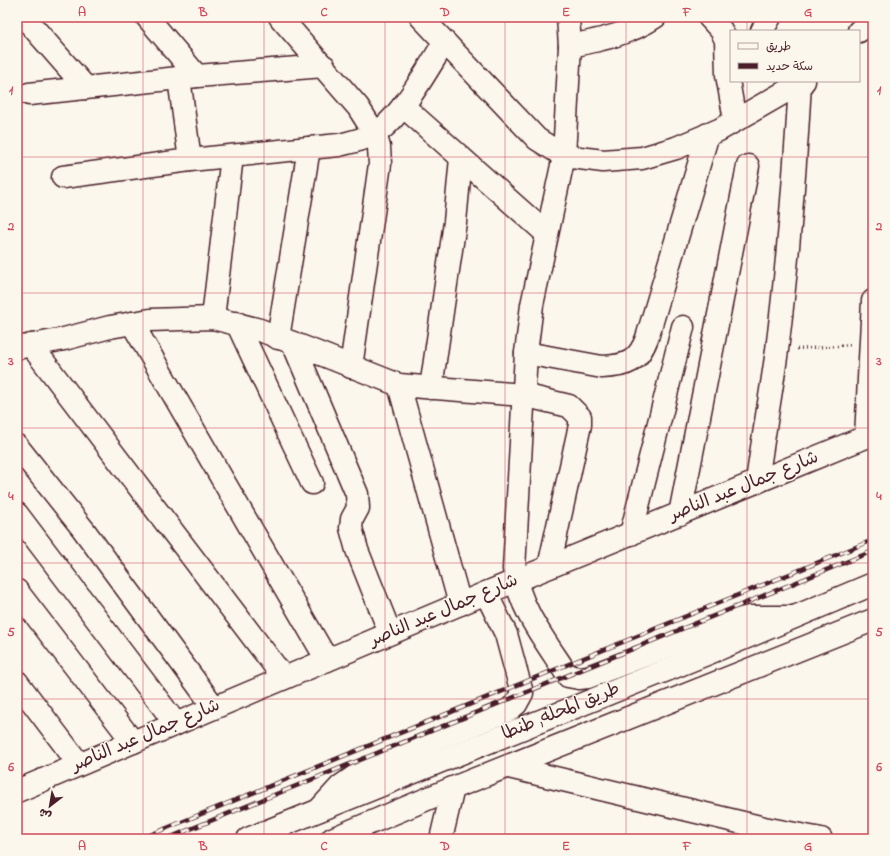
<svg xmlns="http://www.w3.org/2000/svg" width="890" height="856" font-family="'Indie Flower','Playpen Sans Arabic',sans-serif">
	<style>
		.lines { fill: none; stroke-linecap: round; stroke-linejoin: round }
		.minor-casing { stroke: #4a1f2b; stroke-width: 25 }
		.tertiary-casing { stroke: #4a1f2b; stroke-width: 25 }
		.trunk-casing { stroke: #4a1f2b; stroke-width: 25 }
		.path { stroke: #4a1f2b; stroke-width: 2.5; stroke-dasharray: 1 3; stroke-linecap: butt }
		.minor { stroke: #fbf7ec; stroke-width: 22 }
		.tertiary { stroke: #fbf7ec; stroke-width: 22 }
		.trunk { stroke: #fbf7ec; stroke-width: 22 }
		.rail-casing { stroke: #4a1f2b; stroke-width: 4.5 }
		.rail { stroke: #fbf7ec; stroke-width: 3; stroke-dasharray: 9; stroke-linecap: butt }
		.grid { fill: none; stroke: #d1495b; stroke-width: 1; stroke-opacity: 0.55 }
		.labels { text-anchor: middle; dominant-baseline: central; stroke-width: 3; stroke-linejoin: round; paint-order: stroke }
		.street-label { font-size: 18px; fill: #4a1f2b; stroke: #fbf7ec }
		.neatline { fill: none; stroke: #d1495b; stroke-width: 1.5 }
		.grid-label { font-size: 13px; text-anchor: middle; font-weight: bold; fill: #d1495b }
	</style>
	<rect width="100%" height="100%" fill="#fbf7ec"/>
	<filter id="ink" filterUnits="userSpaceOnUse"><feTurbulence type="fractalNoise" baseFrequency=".025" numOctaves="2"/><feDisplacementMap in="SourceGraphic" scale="8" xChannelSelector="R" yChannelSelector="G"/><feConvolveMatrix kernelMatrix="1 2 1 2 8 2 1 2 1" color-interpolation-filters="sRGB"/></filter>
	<g filter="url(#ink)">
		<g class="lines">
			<g class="minor-casing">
				<g id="minor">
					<polyline points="24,17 86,88"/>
					<polyline points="147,17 197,76"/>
					<polyline points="280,17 358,107 375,134 379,147 380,164 351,367"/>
					<polyline points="421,17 537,139 564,156 603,161 642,158 676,148 719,130 804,81"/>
					<path d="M568 17 570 46 564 156 532 305 526 353 514 569C519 609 547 643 568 676L579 678 588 677 737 620 750 617H794"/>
					<polyline points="709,17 721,30 726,40 727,75 735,120"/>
					<polyline points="762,31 770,17"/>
					<polyline points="859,31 873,18"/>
					<path d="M570 46C600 40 630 34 655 17"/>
					<polyline points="179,78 190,160"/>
					<polyline points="29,94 197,76 324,66"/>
					<polyline points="403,106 547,234"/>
					<path d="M63 177 190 160 339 145C351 142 363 140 374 134 400 120 428 68 444 43"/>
					<polyline points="213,318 232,156"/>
					<polyline points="132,323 327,660"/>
					<polyline points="237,323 312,483"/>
					<polyline points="278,338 309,148"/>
					<polyline points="293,343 357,494 358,508 352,519 351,528 357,550 390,633"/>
					<polyline points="31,345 284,678"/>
					<polyline points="17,348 64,339 110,327 150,320 213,318 260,330 399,385 523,395 569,406 580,417 580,425 549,567"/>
					<path d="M526 353 602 367C627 366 638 362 647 338L708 134"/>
					<polyline points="399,385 460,604"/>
					<polyline points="431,388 455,222 461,158"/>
					<polyline points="866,437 873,301"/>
					<polyline points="17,446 83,529 214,707"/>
					<path d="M757 482C763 437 771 394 777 350 788 261 795 173 800 84"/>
					<polyline points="17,514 176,724"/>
					<polyline points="680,514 748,166"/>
					<polyline points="631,534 683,327"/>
					<polyline points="17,591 133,742"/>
					<polyline points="17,682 79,764"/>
					<polyline points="509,767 764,828 821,839"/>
					<polyline points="319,810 341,786 354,777 385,761 509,710 516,704 522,693 506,634 486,593"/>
					<polyline points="441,839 453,788"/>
				</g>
			</g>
			<g class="tertiary-casing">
				<polyline id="tertiary" points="17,791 486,593 873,434"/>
			</g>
			<g class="trunk-casing">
				<g id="trunk">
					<polyline points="248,839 709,653 873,584"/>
					<polyline points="332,839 453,788 873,620"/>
				</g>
			</g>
			<polyline class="path" points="797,349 852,345"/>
			<use href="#minor" class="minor"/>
			<use href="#tertiary" class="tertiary"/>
			<use href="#trunk" class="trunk"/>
			<g class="rail-casing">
				<g id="rail">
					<polyline points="140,839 873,540"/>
					<polyline points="166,839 873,551"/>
				</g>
			</g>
			<use href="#rail" class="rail"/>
		</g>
	</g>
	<path class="grid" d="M143 17V839M264 17V839M385 17V839M505 17V839M626 17V839M747 17V31M747 81V839M17 157H873M17 293H873M17 428H873M17 563H873M17 699H873"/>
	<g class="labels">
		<g class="street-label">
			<text transform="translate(744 487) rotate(-22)">شارع جمال عبد الناصر</text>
			<text transform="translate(444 611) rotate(-23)">شارع جمال عبد الناصر</text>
			<text transform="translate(561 712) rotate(-22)">طريق المحله, طنطا</text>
			<text transform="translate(146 736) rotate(-23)">شارع جمال عبد الناصر</text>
		</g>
	</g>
	<rect width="890" height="856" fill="none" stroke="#fbf7ec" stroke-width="44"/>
	<rect x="730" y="30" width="130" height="52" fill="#fbf7ec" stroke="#b4a19f"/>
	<rect x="738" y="43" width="20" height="6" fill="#fbf7ec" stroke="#b4a19f"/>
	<text x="766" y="50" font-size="12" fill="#4a1f2b">طريق</text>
	<rect x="738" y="63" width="20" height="6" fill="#4a1f2b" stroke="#b4a19f"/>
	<text x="766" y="70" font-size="12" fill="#4a1f2b">سكة حديد</text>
	<g transform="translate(50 806) rotate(211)" stroke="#fbf7ec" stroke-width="3" paint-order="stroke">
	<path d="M0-3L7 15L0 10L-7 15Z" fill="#4a1f2b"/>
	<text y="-6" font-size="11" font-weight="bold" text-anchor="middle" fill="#4a1f2b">ش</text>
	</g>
	<rect x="22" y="22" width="846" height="812" class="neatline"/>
	<g class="grid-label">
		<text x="82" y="16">A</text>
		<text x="203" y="16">B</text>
		<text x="324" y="16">C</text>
		<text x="445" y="16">D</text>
		<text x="566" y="16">E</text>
		<text x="687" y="16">F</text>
		<text x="808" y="16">G</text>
		<text x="11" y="94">1</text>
		<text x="879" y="94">1</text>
		<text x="11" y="230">2</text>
		<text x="879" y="230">2</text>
		<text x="11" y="365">3</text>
		<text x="879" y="365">3</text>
		<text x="11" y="500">4</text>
		<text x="879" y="500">4</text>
		<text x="11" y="636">5</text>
		<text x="879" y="636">5</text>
		<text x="11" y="771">6</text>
		<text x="879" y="771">6</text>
		<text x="82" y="850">A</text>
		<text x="203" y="850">B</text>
		<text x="324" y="850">C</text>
		<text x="445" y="850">D</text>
		<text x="566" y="850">E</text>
		<text x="687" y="850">F</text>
		<text x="808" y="850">G</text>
	</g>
</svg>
